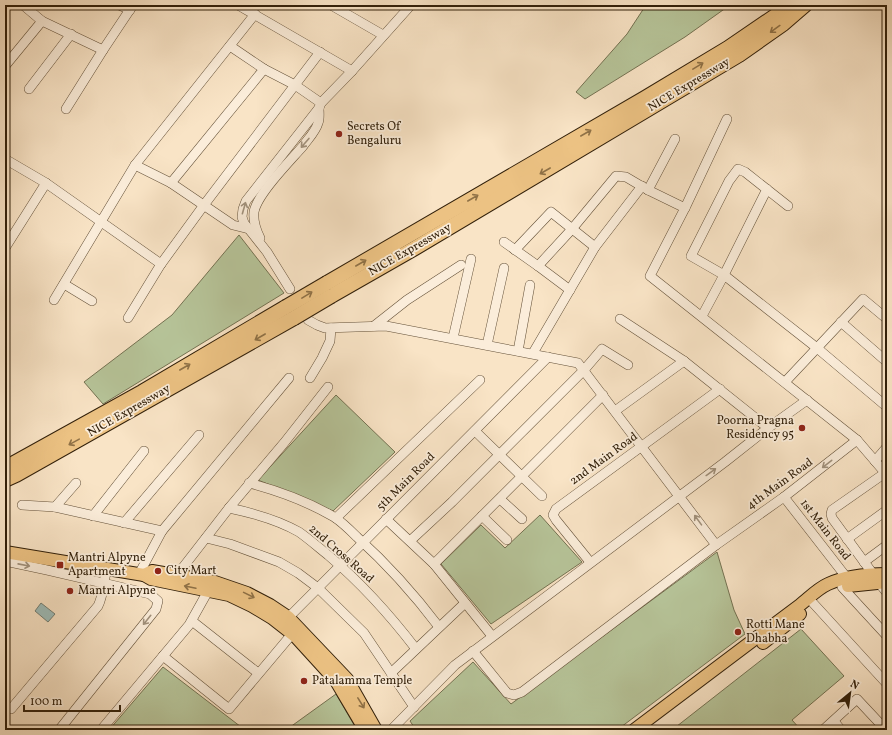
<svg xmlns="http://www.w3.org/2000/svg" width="892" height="735" font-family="Vollkorn,serif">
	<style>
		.green { fill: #b7c59a; stroke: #747252 }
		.water { fill: #9fbebb; stroke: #737f74 }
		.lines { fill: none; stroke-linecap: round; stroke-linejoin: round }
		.minor-casing { stroke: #645139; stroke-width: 10 }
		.major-casing { stroke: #32200a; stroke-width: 14 }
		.highway-casing { stroke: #32200a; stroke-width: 16 }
		.minor { stroke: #fbedda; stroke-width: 9 }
		.major { stroke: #ecc283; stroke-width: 12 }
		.highway { stroke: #ecc283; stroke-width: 14 }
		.highway-bridge-casing { stroke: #32200a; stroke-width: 16; stroke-linecap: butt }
		.highway-bridge { stroke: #ecc283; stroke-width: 14 }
		.oneway { stroke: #8f7146 }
		.oneway2 { stroke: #a1917c }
		.poi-dot { fill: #8f2418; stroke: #fbedda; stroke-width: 1.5 }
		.labels { text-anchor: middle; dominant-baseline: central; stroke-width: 3.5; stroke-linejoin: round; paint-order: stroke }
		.street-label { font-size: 12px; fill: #32200a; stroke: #fbedda }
		.poi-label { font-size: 12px; fill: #32200a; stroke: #fbedda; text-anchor: start }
	</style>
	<rect width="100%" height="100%" fill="#f9e4c6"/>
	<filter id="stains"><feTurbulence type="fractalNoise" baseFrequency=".005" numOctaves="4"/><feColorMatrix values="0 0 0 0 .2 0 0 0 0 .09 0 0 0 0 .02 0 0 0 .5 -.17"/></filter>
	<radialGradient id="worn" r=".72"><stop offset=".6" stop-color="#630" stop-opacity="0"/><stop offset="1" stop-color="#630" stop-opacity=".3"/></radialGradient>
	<g class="green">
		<polygon points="646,5 730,5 685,37 585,99 576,92 627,34"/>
		<polygon points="239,235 284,293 103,404 84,382 172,315"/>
		<polygon points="336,395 395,452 333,511 258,480"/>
		<polygon points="540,515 582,562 491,624 441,564 481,525 505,548"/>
		<polygon points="717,552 734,610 745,634 617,730 416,730 410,721 473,662 511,704"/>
		<polygon points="801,629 844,676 792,720 801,730 672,730"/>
		<polygon points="163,667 245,730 109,730"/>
		<polygon points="336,694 357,730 286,730"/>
	</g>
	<polygon class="water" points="41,603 55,614 48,622 35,611"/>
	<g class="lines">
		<g class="minor-casing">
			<g id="minor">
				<polyline points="23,5 42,21 103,50 133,5"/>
				<polyline points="119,5 130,10"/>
				<polyline points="238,5 352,71"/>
				<polyline points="331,5 383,35"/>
				<polyline points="230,46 264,69 171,183 233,225 249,229"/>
				<polyline points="5,66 42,21"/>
				<polyline points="264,69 295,85 321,103"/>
				<polyline points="29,89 71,34"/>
				<polyline points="66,109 103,50"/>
				<polyline points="5,159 46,183 161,264"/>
				<polyline points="171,183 135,165 255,14"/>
				<polyline points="767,189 724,275 691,256 729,181 738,169 745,172 788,206"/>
				<polyline points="648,190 675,139"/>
				<polyline points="685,208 727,119"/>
				<path d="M260 238C256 230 253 221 254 212 257 194 291 160 303 146 308 139 316 131 318 123 320 119 319 113 319 108"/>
				<polyline points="504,242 538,266"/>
				<polyline points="5,248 46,183"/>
				<polyline points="515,250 551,212 595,247"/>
				<polyline points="64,284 92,301"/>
				<polyline points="290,289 267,252 244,223 242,217 243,209 246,201 319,108 321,103 352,71 411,5"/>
				<polyline points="570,290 538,266 572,229 616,176 626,177 648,190 685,208 650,276 857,440 887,475"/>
				<polyline points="54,300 135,165"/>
				<polyline points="702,316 724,275 817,348 887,407"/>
				<polyline points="128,318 161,264 204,205 320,52"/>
				<polyline points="620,319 684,361 768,428"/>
				<polyline points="308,320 317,325 325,328 386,326 578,363 716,545"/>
				<polyline points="841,322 887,362"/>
				<polyline points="374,326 407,300 461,265"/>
				<polyline points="453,338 471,259"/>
				<polyline points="487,345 504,268"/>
				<polyline points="518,351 530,285"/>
				<polyline points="533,353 595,247 642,186"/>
				<polyline points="310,378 322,358 330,341 331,328"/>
				<polyline points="785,382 863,299 887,319"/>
				<polyline points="615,411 684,361"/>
				<polyline points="475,431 542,496"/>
				<polyline points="875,461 887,447"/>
				<polyline points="76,483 55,507 162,531 139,574"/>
				<path d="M249 483C279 491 307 501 334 517 342 522 350 530 357 537 387 564 414 594 439 627"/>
				<polyline points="784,497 847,578"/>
				<polyline points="500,499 522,519"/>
				<polyline points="22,505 55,507"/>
				<path d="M229 508C253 513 278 520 299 532 309 539 318 547 328 555 361 583 390 615 416 649"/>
				<polyline points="93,516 144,451"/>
				<polyline points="482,516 507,540"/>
				<polyline points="336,518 480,380"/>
				<polyline points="386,519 434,564 492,636"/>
				<polyline points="124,523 199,435"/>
				<polyline points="162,531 289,378"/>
				<polyline points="206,538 230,544 279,562 298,573 318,588 364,633 414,707"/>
				<polyline points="847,539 887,510"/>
				<polyline points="410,541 452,502 584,370 602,349 628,365"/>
				<polyline points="5,561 47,570 150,594 158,601 156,609 59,730"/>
				<polyline points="590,562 556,520 553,515 556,509 720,389"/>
				<polyline points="864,562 887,545"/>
				<polyline points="434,564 603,395"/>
				<polyline points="873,574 832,518 831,514 832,510 885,473"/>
				<polyline points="177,575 229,508 284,443 328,387"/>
				<polyline points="879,583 887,593"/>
				<polyline points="842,587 887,636"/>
				<polyline points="813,603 887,684"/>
				<polyline points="192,621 258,673"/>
				<polyline points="285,621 548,357"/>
				<polyline points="473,651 507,693 514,695 522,692 716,545 784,497 857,440"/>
				<polyline points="163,656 229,709 292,634"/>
				<polyline points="391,673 465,603"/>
				<path d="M11 709 98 606C104 594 103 582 107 569"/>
				<polyline points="834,721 841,730"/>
				<polyline points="101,730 189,625 208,591"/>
				<polyline points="391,730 455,665 725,462 768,428 807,400"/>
				<polyline points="823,730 857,699 886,730"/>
			</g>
		</g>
		<g class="major-casing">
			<g id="major">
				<polyline points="5,552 144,575 151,579 229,595 252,606 272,618 295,636 336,681 365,730"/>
				<polyline points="144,575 152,571 215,582 247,593 270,605 288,617 347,679 376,730"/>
				<polyline points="848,586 887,582"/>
				<polyline points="763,643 800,614"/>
				<path d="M634 730 800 605C809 598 817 589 828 584 845 576 868 574 887 574"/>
			</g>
		</g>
		<g class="highway-casing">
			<g id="highway">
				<polyline points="327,283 645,98 728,48 778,14 789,5"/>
				<polyline points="331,296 415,248 739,55 783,24 805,5"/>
				<polyline points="5,468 142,392 286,307"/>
				<polyline points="5,480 16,475 294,318"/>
			</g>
		</g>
		<use href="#minor" class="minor"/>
		<use href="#major" class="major"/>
		<use href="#highway" class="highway"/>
		<g class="highway-bridge-casing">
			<g id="highway-bridge">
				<polyline points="286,307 327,283"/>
				<polyline points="294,318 331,296"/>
			</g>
		</g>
		<use href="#highway-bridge" class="highway-bridge"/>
	</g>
	<defs><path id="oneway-shaft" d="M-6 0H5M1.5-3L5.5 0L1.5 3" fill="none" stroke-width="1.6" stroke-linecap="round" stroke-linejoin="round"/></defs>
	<g class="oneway">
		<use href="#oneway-shaft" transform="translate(775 29) rotate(144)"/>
		<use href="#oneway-shaft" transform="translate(698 66) rotate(-31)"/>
		<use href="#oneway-shaft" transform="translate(586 133) rotate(-30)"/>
		<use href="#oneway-shaft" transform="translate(545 171) rotate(150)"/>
		<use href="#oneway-shaft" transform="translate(473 198) rotate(-30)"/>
		<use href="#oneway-shaft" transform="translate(361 263) rotate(-30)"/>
		<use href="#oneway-shaft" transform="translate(307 295) rotate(-31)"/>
		<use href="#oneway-shaft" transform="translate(260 337) rotate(150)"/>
		<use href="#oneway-shaft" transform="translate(185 367) rotate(-30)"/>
		<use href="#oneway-shaft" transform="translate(74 442) rotate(151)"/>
		<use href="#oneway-shaft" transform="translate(190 587) rotate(-168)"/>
		<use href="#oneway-shaft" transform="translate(249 595) rotate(26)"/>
		<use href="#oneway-shaft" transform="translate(361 703) rotate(58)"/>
	</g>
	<g class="oneway2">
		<use href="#oneway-shaft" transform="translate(305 143) rotate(131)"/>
		<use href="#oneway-shaft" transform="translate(244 208) rotate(-74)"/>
		<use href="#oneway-shaft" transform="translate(827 464) rotate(142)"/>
		<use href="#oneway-shaft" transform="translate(711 472) rotate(-36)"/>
		<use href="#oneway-shaft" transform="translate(698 520) rotate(-126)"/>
		<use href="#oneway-shaft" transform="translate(24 565) rotate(11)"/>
		<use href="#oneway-shaft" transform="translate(147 620) rotate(129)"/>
	</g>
	<g class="poi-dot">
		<circle cx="339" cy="134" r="4"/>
		<circle cx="802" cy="428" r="4"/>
		<rect x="56" y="561" width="8" height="8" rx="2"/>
		<circle cx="158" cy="571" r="4"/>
		<circle cx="70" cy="591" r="4"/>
		<circle cx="738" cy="632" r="4"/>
		<circle cx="304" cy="681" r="4"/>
	</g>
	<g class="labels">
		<g class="street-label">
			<text transform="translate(689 85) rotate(-31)">NICE Expressway</text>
			<text transform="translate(410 250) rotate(-30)">NICE Expressway</text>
			<text transform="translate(129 411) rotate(-30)">NICE Expressway</text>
			<text transform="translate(604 459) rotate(-36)">2nd Main Road</text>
			<text transform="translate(406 482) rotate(-45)">5th Main Road</text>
			<text transform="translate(780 484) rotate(-36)">4th Main Road</text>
			<text transform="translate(825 530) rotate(52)">1st Main Road</text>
			<text transform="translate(341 554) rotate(41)">2nd Cross Road</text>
		</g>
		<g class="poi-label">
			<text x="347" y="127">Secrets Of<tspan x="347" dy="14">Bengaluru</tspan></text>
			<text x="794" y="421" text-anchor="end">Poorna Pragna<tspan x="794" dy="14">Residency 95</tspan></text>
			<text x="68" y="558">Mantri Alpyne<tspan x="68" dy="14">Apartment</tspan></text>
			<text x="166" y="571">City Mart</text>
			<text x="78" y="591">Mantri Alpyne</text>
			<text x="746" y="625">Rotti Mane<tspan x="746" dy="14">Dhabha</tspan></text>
			<text x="312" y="681">Patalamma Temple</text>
		</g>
	</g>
	<rect width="892" height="735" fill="none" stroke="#f9e4c6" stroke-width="20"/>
	<rect x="6" y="6" width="880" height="723" fill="none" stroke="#32200a" stroke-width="2"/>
	<rect x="10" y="10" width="872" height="715" fill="none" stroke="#32200a"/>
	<g transform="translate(850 693) rotate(29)" stroke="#fbedda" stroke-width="3" paint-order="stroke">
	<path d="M0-3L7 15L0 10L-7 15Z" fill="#32200a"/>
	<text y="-6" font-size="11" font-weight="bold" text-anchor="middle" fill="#32200a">N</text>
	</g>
	<path d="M24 705v6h96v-6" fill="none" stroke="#32200a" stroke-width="2"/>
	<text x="30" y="705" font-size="12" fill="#32200a" stroke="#fbedda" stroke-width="3" paint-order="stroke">100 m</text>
	<rect width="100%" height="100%" filter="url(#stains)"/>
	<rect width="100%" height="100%" fill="url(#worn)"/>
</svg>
